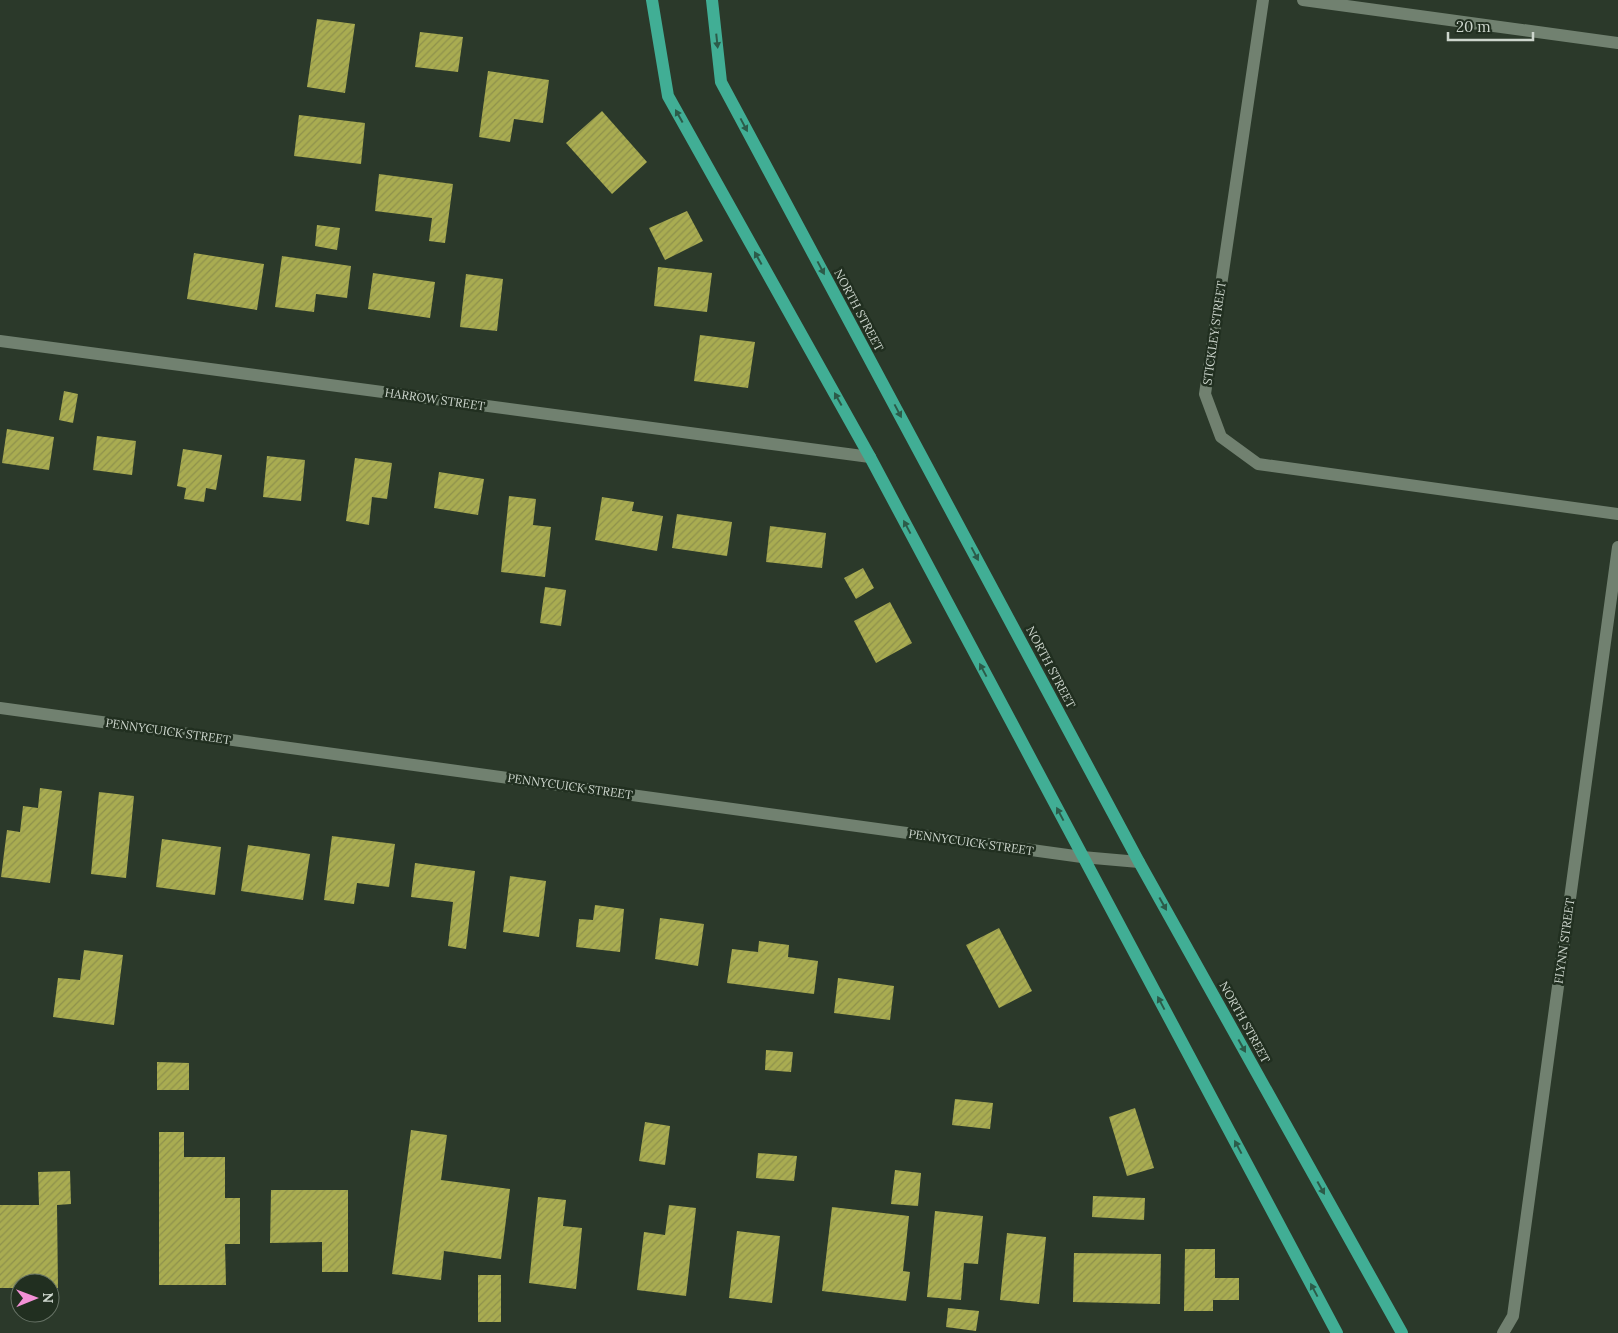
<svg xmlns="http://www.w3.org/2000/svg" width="1618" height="1333" font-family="Lora,serif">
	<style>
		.building { fill: url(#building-hatch) }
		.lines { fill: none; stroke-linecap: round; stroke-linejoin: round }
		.minor { stroke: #718170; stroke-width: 12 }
		.major { stroke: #41ae95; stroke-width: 12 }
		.oneway { fill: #2c5b49 }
		.labels { text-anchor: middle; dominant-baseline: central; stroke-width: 5; stroke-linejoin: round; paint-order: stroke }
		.street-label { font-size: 12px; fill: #cdd6cd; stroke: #212f20 }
	</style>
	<defs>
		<pattern id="building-hatch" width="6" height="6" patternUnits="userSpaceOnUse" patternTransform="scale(1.25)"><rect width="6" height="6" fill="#a9ac51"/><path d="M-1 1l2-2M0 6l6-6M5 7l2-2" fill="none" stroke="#8e914c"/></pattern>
	</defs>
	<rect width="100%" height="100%" fill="#2b392a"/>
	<g class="building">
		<polygon points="317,19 355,24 345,93 307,87"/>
		<polygon points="420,32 463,37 458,72 415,67"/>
		<polygon points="488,71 549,80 543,123 514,119 510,142 479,137"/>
		<polygon points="602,111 647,162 612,194 566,143"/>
		<polygon points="299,115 365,123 361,164 294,156"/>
		<polygon points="379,174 453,184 445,243 429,241 432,218 375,211"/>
		<polygon points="687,211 703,241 665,260 649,228"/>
		<polygon points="317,225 340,228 337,250 315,246"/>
		<polygon points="194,253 264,264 257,310 187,299"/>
		<polygon points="282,256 351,266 347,298 316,294 314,312 275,307"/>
		<polygon points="658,267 712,273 707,312 654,306"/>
		<polygon points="373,273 435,282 430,318 368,309"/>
		<polygon points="466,274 503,279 497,331 460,327"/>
		<polygon points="700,335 755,342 748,388 694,381"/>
		<polygon points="64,391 78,394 73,423 59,420"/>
		<polygon points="7,429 54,437 49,470 2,463"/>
		<polygon points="97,436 136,441 132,475 93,470"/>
		<polygon points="183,449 222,455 216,490 206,488 204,502 184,499 186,488 177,486"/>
		<polygon points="267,456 305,460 301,501 263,497"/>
		<polygon points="355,458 392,463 387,499 372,497 369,525 346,521"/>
		<polygon points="439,472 484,479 478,515 434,508"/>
		<polygon points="509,496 536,499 533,525 551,527 545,577 501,572"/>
		<polygon points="602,497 634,502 632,511 663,516 657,551 595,540"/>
		<polygon points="677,514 732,522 727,556 672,548"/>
		<polygon points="770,526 826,533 822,568 766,562"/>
		<polygon points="863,568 874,588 856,599 844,578"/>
		<polygon points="545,587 566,590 561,626 540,623"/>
		<polygon points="890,602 912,643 876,663 854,621"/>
		<polygon points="40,788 62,791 50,883 1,877 7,830 20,832 23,806 38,808"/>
		<polygon points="99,792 134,796 126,878 91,874"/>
		<polygon points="332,836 395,844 389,887 357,883 354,904 324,900"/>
		<polygon points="162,839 221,847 215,895 156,887"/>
		<polygon points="248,845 310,854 303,900 241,891"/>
		<polygon points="415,863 475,871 466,949 448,946 453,902 411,897"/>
		<polygon points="510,876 546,881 539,937 503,932"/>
		<polygon points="595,905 624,909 620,952 576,947 579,919 593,920"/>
		<polygon points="660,918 704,924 698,966 655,959"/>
		<polygon points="999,928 1032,991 999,1008 966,945"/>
		<polygon points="759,941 789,945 788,957 818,961 814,994 727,983 732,949 758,952"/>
		<polygon points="84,950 123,955 114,1025 53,1017 58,978 80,980"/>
		<polygon points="838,978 894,986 890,1020 834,1013"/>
		<polygon points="766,1050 793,1052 791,1072 765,1070"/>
		<polygon points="157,1062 189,1063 189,1090 157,1090"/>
		<polygon points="955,1099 993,1103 990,1129 952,1125"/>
		<polygon points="1135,1108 1154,1168 1127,1176 1109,1117"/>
		<polygon points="645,1122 670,1126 665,1165 639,1161"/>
		<polygon points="411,1130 447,1135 441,1180 510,1189 501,1259 444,1251 441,1280 392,1274"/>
		<polygon points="159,1132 184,1132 184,1157 225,1157 225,1198 240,1198 240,1244 225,1244 226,1285 159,1285"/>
		<polygon points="758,1153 797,1156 794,1181 756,1178"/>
		<polygon points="895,1170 921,1173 918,1206 891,1204"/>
		<polygon points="70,1171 71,1204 57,1205 58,1288 50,1288 50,1283 20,1283 20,1288 0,1288 0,1205 39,1205 38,1172"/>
		<polygon points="271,1190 348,1190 348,1272 322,1272 322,1242 270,1243"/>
		<polygon points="1093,1196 1145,1198 1144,1220 1092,1217"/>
		<polygon points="538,1197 566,1200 563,1226 582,1228 576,1289 529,1283"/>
		<polygon points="669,1205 696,1208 686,1296 637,1290 644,1232 665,1235"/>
		<polygon points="832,1207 909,1216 903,1271 910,1272 906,1301 822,1291"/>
		<polygon points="935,1211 983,1216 978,1264 964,1263 961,1300 927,1297"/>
		<polygon points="737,1231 780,1236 772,1303 729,1298"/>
		<polygon points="1007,1233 1046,1237 1039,1304 1000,1300"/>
		<polygon points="1185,1249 1215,1249 1215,1278 1239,1278 1239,1300 1213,1300 1213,1311 1184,1311"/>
		<polygon points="1074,1253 1161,1254 1160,1304 1073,1302"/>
		<rect x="478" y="1275" width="23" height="47"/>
		<polygon points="948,1308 979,1311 976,1331 946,1327"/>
	</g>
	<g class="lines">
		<g class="minor">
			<polyline points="1263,0 1205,394 1221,437 1258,464 1618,514"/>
			<polyline points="1303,0 1618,43"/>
			<polyline points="0,341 870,457"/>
			<polyline points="0,708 1082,857 1139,862"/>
			<polyline points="1503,1333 1513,1316 1618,547"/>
		</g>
		<g class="major">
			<polyline points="652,0 668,96 870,457 1337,1333"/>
			<polyline points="712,0 721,82 1139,862 1402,1333"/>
		</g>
	</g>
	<defs><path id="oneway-solid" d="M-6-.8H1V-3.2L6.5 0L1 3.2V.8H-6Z" transform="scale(1.25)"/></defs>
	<g class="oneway">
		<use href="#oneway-solid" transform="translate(717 41) rotate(84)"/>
		<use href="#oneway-solid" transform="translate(679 116) rotate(-119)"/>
		<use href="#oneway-solid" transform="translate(744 125) rotate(62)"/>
		<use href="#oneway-solid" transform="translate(758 258) rotate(-119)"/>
		<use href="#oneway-solid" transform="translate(821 268) rotate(62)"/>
		<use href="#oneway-solid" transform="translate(838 399) rotate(-119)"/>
		<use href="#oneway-solid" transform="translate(898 411) rotate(62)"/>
		<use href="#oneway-solid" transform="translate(907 527) rotate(-118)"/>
		<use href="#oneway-solid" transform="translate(975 554) rotate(62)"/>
		<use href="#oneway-solid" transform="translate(983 670) rotate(-118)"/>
		<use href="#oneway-solid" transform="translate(1060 814) rotate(-118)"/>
		<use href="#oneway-solid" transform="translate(1163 904) rotate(61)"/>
		<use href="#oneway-solid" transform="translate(1161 1003) rotate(-118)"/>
		<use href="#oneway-solid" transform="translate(1242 1046) rotate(61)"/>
		<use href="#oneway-solid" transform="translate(1238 1147) rotate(-118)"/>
		<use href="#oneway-solid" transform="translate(1321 1188) rotate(61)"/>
		<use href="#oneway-solid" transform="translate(1314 1290) rotate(-118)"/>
	</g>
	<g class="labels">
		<g class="street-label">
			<text transform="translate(859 310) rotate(62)">NORTH STREET</text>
			<text transform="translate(1214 333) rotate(-82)">STICKLEY STREET</text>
			<text transform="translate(435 399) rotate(8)">HARROW STREET</text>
			<text transform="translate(1051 667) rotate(62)">NORTH STREET</text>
			<text transform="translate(168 731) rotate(8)">PENNYCUICK STREET</text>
			<text transform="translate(570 786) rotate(8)">PENNYCUICK STREET</text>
			<text transform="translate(971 842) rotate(8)">PENNYCUICK STREET</text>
			<text transform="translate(1564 941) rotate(-82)">FLYNN STREET</text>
			<text transform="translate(1245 1022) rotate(61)">NORTH STREET</text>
		</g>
	</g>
	<g transform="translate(35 1298) rotate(89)"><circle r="24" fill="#212f20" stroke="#667265"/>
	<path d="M0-4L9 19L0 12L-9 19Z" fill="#f391d6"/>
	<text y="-8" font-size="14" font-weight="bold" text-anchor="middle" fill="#cdd6cd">N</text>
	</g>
	<path d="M1448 32v8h85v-8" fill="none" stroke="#cdd6cd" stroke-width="2.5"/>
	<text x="1456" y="32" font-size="15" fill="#cdd6cd" stroke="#212f20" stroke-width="4" paint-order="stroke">20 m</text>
</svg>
